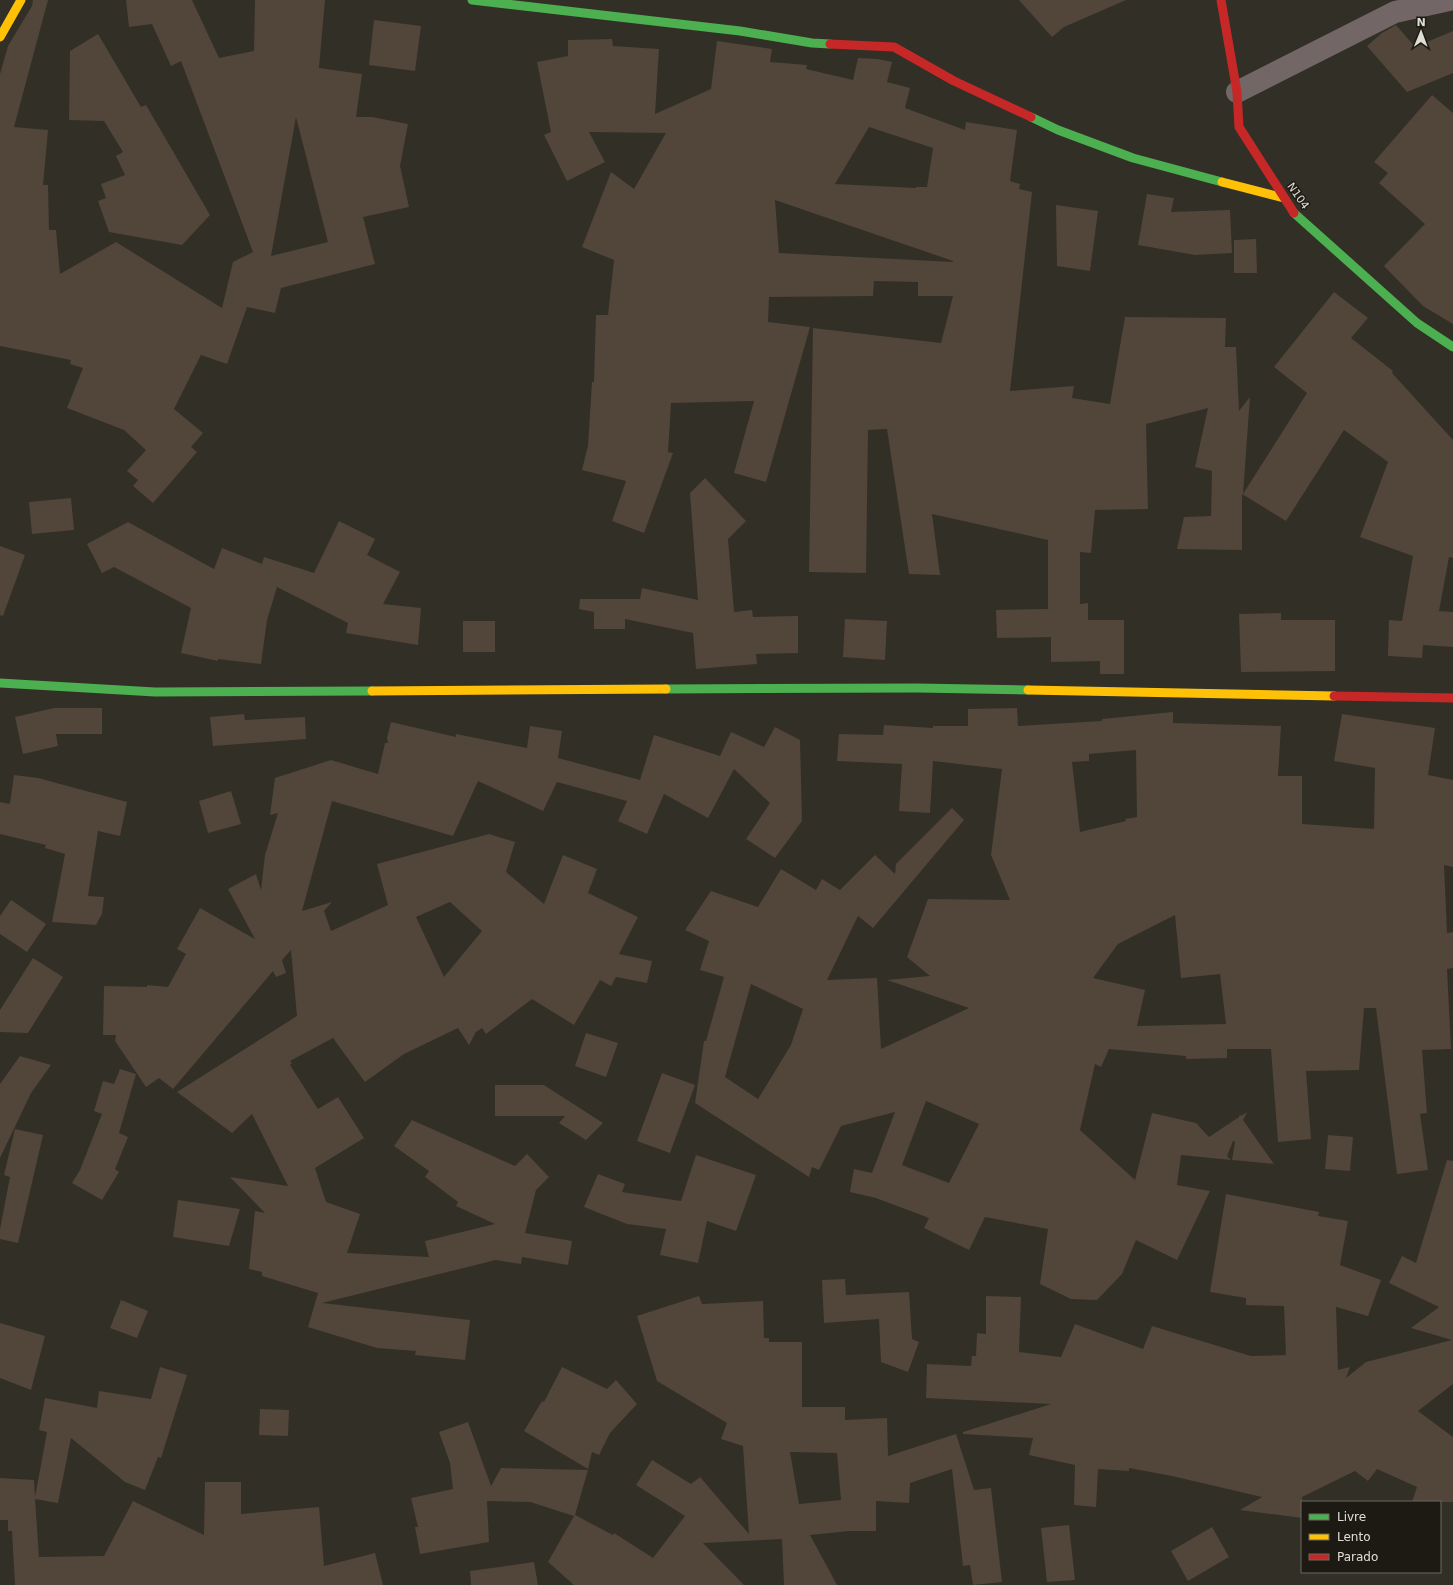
<svg xmlns="http://www.w3.org/2000/svg" width="1453" height="1585" font-family="'DejaVu Sans',sans-serif">
	<style>
		.building { fill: #52453a; fill-rule: evenodd }
		.lines { fill: none; stroke-linecap: round; stroke-linejoin: round }
		.street { stroke: #736667; stroke-width: 22 }
		.fast { stroke: #4caf50; stroke-width: 9 }
		.slow { stroke: #ffc107; stroke-width: 9 }
		.jam { stroke: #c62828; stroke-width: 9 }
		.labels { text-anchor: middle; dominant-baseline: central; stroke-width: 3; stroke-linejoin: round; paint-order: stroke }
		.street-label { font-size: 11px; fill: #e0ded4; stroke: #1c1a13 }
	</style>
	<rect width="100%" height="100%" fill="#322f26"/>
	<g class="building">
		<path d="M33 0H48L14 127 48 130 43 185H48L49 230H56L60 274 116 242 222 308 233 262 253 252 181 61 171 66 152 24 129 27 126 0H192L219 58 254 51 255 0H325L319 68 362 74 356 117H372L408 124 400 166 409 207 363 217 375 264 281 288 275 313 247 307 227 364 201 355 174 409 203 433 191 447 197 452 153 503 133 486 138 480 127 471 146 450 124 430 67 408 83 368 70 364 71 360 0 346V74L8 46 32 6ZM296 117 328 242 271 256Z"/>
		<polygon points="1019,0 1126,0 1064,27 1052,37"/>
		<polygon points="374,20 421,26 415,71 369,65"/>
		<polygon points="1396,25 1415,47 1453,31 1453,73 1407,92 1367,46 1382,33"/>
		<polygon points="98,34 141,107 146,105 210,215 182,245 109,232 98,201 106,198 101,184 125,175 116,156 123,152 104,121 69,120 70,51"/>
		<path d="M612 39 613 46 659 49 655 114 711 89 717 41 772 49 770 62 807 65 806 69 853 80 858 58 878 59 892 62 887 82 910 88 905 108 965 130 966 122 1017 130 1010 181 1020 184 1019 189 1032 192 1010 391 1074 386 1072 398 1110 404 1125 317 1226 318 1225 347H1236L1239 411 1250 397 1243 494 1307 393 1274 367 1334 292 1368 318 1351 338 1393 371 1392 373 1453 440V558L1449 557 1439 611 1453 612V647L1423 645 1422 658 1388 656 1389 620 1402 621 1413 556 1360 537 1388 462 1344 430 1286 521 1242 494V550L1177 549 1184 517 1211 516 1212 471 1195 467 1208 408 1146 424 1148 509 1095 510 1091 553 1080 552V604L1088 603V620H1124V674H1100V661L1051 662V637L997 638 996 610 1048 609V540L932 514 940 575 909 574 887 429 868 430 866 573 809 572 813 328 941 343 953 296H918V282L874 281 873 296 769 297 768 322 810 327 766 482 734 473 754 401 671 403 668 452 673 453 644 533 612 521 626 481 582 470 588 446 592 382H594L596 315H608L614 260 582 247 611 172 634 189 666 133 589 132 605 162 567 181 544 135 551 132 537 62 568 56V40ZM869 127 933 148 927 187H916V188L835 184ZM775 200 953 261V262L779 253Z"/>
		<polygon points="1432,95 1453,113 1453,324 1423,306 1384,266 1425,224 1379,183 1388,173 1374,162"/>
		<polygon points="1147,194 1174,198 1171,212 1230,210 1232,253 1195,255 1138,245"/>
		<polygon points="1056,205 1098,211 1090,271 1057,266"/>
		<polygon points="1256,239 1257,273 1234,273 1234,240"/>
		<polygon points="705,478 746,521 728,539 734,612 752,610 753,617 798,616 798,653 756,654 757,664 696,669 693,633 625,619 625,629 594,629 594,612 579,609 580,599 640,599 642,588 698,600 690,493"/>
		<polygon points="71,498 74,530 32,534 29,502"/>
		<polygon points="339,521 375,539 367,555 400,572 383,604 421,608 418,645 346,633 348,623 277,587 267,620 261,664 218,659 218,661 181,653 191,608 114,567 102,573 87,544 128,522 214,569 222,548 262,564 264,557 314,573"/>
		<polygon points="0,546 25,555 3,616 0,615"/>
		<polygon points="1281,613 1281,620 1335,620 1335,671 1241,672 1239,614"/>
		<polygon points="845,619 887,621 885,660 843,657"/>
		<rect x="463" y="621" width="32" height="31"/>
		<polygon points="54,708 102,708 102,734 56,734 58,746 23,754 15,717"/>
		<path d="M1017 708 1018 726 1102 721V719L1173 712V723L1281 726 1278 776H1302V824L1374 829 1375 768 1334 761 1342 714 1435 728 1428 775 1453 780V867L1444 865 1447 933 1453 932V968L1447 969 1451 1049 1422 1050 1427 1113 1420 1114 1428 1170 1397 1174 1376 1008H1364L1359 1070 1306 1071 1311 1139 1278 1142 1271 1049H1227V1058L1186 1059V1056L1109 1049 1101 1067 1095 1064 1080 1130 1135 1180 1152 1113 1196 1123 1209 1137 1239 1117 1240 1114 1241 1116 1247 1112 1243 1120 1274 1164 1232 1160 1235 1142 1233 1141 1227 1156 1231 1160 1181 1155 1177 1185 1210 1191 1177 1260 1136 1240 1122 1274 1097 1300 1071 1299 1040 1284 1048 1229 985 1217 969 1250 924 1228 929 1218 876 1198 850 1192 854 1169 872 1173 895 1112 841 1126 819 1170 812 1167 809 1177 695 1103 704 1041H706L724 977 700 970 709 941 685 930 711 891 758 907 781 869 816 890 822 879 840 890 875 855 895 874 896 864 952 808 964 820 873 928 858 916 827 980 877 978 881 1049 969 1008 887 980 930 976 907 957 928 899 1010 900 991 855 1002 769 933 761 930 813 899 811 902 764 837 761 839 734 883 735 884 725 933 728V726H968V709ZM1136 750 1137 817 1125 819 1126 821 1080 832 1072 762 1089 761V754ZM1175 915 1181 978 1220 974 1226 1024 1137 1026 1145 990 1093 978 1118 944ZM751 984 803 1009 791 1045 758 1099 725 1077ZM926 1101 979 1124 949 1183 902 1165Z"/>
		<polygon points="244,714 245,720 305,717 306,739 213,746 210,717"/>
		<path d="M391 722 456 737V734L527 748 530 726 562 731 558 758 640 780 654 735 720 756 731 732 764 747 775 727 800 740 802 821 775 858 746 839 770 803 734 769 708 818 664 794 647 834 618 821 627 801 557 782 543 811 478 781 453 836 332 801 302 911 332 902 324 911 331 931 388 905 377 864 489 834 515 842 506 872 544 904 563 855 597 869 588 893 638 917 619 954 652 961 647 983 616 977 611 986 600 980 574 1025 532 999 486 1034 482 1028 476 1032 469 1045 458 1028 404 1054 365 1082 333 1038 290 1061 292 1063 290 1065 318 1109 338 1097 364 1138 315 1168 326 1202 360 1214 347 1253 429 1257 425 1241 495 1224 456 1206 458 1202 425 1177 429 1171 394 1146 412 1120 515 1166 527 1154 549 1177 536 1190 525 1233 572 1241 568 1265 522 1257 521 1264 496 1260 322 1303 470 1320 465 1360 415 1355 416 1351 377 1348 308 1327 318 1293 262 1276V1272L249 1269 255 1211 265 1213 230 1177 288 1186 252 1114 232 1133 177 1092 297 1016 291 950 282 960 286 973 276 977 273 971 173 1089 159 1078 146 1087 115 1041 116 1035H103L104 986 147 987V985L168 987 186 954 177 949 200 908 255 939 228 889 256 874 261 890 265 855 278 813 270 815 275 778 331 760 378 774 385 743H388L387 738ZM450 902 482 931 444 977 416 917Z"/>
		<polygon points="14,775 38,778 127,802 120,836 98,831 88,896 104,897 102,914 96,925 52,922 65,854 45,848 46,845 0,834 0,802 10,804"/>
		<polygon points="231,791 241,824 208,833 199,801"/>
		<polygon points="11,900 46,924 27,952 0,934 0,916"/>
		<polygon points="33,958 63,977 28,1033 0,1032 0,1010"/>
		<polygon points="586,1033 618,1043 606,1077 575,1066"/>
		<polygon points="20,1056 51,1065 31,1093 0,1158 0,1084"/>
		<polygon points="120,1069 136,1074 119,1133 128,1137 115,1169 119,1172 102,1200 72,1183 80,1170 102,1114 94,1111 103,1081 114,1084"/>
		<polygon points="662,1073 695,1085 670,1153 637,1141"/>
		<polygon points="495,1085 544,1085 603,1123 586,1140 559,1123 565,1116 495,1116"/>
		<polygon points="15,1129 43,1135 18,1243 0,1239 0,1229 10,1177 4,1175"/>
		<polygon points="1328,1135 1353,1137 1350,1171 1325,1169"/>
		<polygon points="696,1155 756,1175 736,1231 707,1221 698,1263 660,1255 666,1229 627,1224 584,1207 598,1174 625,1184 622,1192 681,1201"/>
		<polygon points="1447,1160 1453,1161 1453,1384 1418,1411 1453,1437 1453,1502 1412,1502 1417,1487 1377,1469 1368,1481 1355,1471 1302,1497 1302,1518 1240,1510 1262,1497 1172,1476 1129,1468 1129,1471 1098,1469 1096,1507 1074,1505 1075,1465 1029,1455 1033,1438 963,1434 963,1432 1051,1404 926,1398 927,1364 971,1366 972,1356 976,1356 977,1333 986,1334 986,1296 1021,1297 1019,1352 1061,1357 1075,1324 1143,1349 1152,1326 1251,1356 1286,1355 1284,1306 1246,1305 1246,1298 1210,1292 1226,1194 1319,1212 1318,1216 1348,1221 1340,1265 1381,1280 1368,1316 1336,1307 1338,1370 1350,1367 1346,1378 1366,1362 1452,1340 1411,1328 1439,1307 1389,1283 1402,1256 1416,1263"/>
		<polygon points="178,1200 240,1209 229,1246 173,1237"/>
		<polygon points="845,1279 846,1295 909,1292 912,1339 919,1342 908,1372 881,1362 879,1319 824,1323 822,1280"/>
		<path d="M699 1296 702 1304 763 1301 764 1338H769V1342H802V1407H845V1420L887 1418 888 1456 956 1434 974 1490 991 1488 1002 1582 973 1585 970 1565 963 1566 952 1469 910 1483 909 1503 876 1501V1531H849L810 1535 837 1585H784L782 1539 703 1543 744 1585H574L548 1562 574 1516 530 1502 487 1501 489 1542 420 1554 415 1527H418L411 1498 453 1489 450 1463 439 1432 468 1422 491 1486 501 1468 588 1470 575 1515 613 1535 614 1533 653 1558 685 1516 636 1485 652 1460 691 1484 700 1477 749 1534 743 1446 721 1439 727 1423 657 1381 637 1316ZM790 1452 837 1453 841 1500 799 1504Z"/>
		<polygon points="121,1300 148,1311 137,1338 110,1328"/>
		<polygon points="0,1323 45,1336 31,1390 0,1378"/>
		<polygon points="160,1367 187,1375 161,1458 158,1457 145,1490 125,1482 71,1438 58,1503 35,1499 39,1557 104,1556 133,1501 204,1535 205,1482 241,1482 241,1514 319,1507 324,1566 375,1553 383,1585 15,1585 12,1531 8,1531 8,1520 0,1520 0,1478 34,1480 35,1497 47,1432 39,1430 45,1398 97,1408 99,1391 151,1399"/>
		<polygon points="562,1367 607,1389 616,1380 637,1404 610,1433 599,1455 592,1452 588,1469 524,1431 542,1401 544,1402"/>
		<polygon points="260,1409 289,1410 288,1436 259,1435"/>
		<polygon points="1069,1525 1075,1580 1047,1582 1041,1528"/>
		<polygon points="1212,1527 1229,1557 1188,1581 1171,1551"/>
		<polygon points="534,1562 538,1585 471,1585 470,1571"/>
	</g>
	<g class="lines">
		<polyline class="street" points="1237,92 1395,12 1449,0"/>
		<g class="fast">
			<polyline points="472,0 740,31 812,43 830,44"/>
			<polyline points="1031,117 1058,130 1133,158 1222,182"/>
			<polyline points="1294,213 1417,323 1453,347"/>
			<polyline points="0,683 155,692 372,691"/>
			<polyline points="666,689 917,688 1028,690"/>
		</g>
		<g class="slow">
			<polyline points="0,37 21,0"/>
			<polyline points="1222,182 1284,198"/>
			<polyline points="1028,690 1334,696"/>
			<polyline points="372,691 666,689"/>
		</g>
		<g class="jam">
			<polyline points="1221,0 1237,92 1239,127 1294,213"/>
			<polyline points="830,44 894,47 954,81 1031,117"/>
			<polyline points="1334,696 1453,698"/>
		</g>
	</g>
	<g class="labels">
		<g class="street-label">
			<text transform="translate(1298 196) rotate(55)">N104</text>
		</g>
	</g>
	<rect x="1301" y="1501" width="140" height="72" fill="#1c1a13" stroke="#6a6860"/>
	<rect x="1309" y="1514" width="20" height="6" fill="#4caf50" stroke="#6a6860"/>
	<text x="1337" y="1521" font-size="12" fill="#e0ded4">Livre</text>
	<rect x="1309" y="1534" width="20" height="6" fill="#ffc107" stroke="#6a6860"/>
	<text x="1337" y="1541" font-size="12" fill="#e0ded4">Lento</text>
	<rect x="1309" y="1554" width="20" height="6" fill="#c62828" stroke="#6a6860"/>
	<text x="1337" y="1561" font-size="12" fill="#e0ded4">Parado</text>
	<g transform="translate(1421 32) rotate(1)" stroke="#1c1a13" stroke-width="3" paint-order="stroke">
	<path d="M0-3L7 15L0 10L-7 15Z" fill="#e0ded4"/>
	<text y="-6" font-size="11" font-weight="bold" text-anchor="middle" fill="#e0ded4">N</text>
	</g>
</svg>
